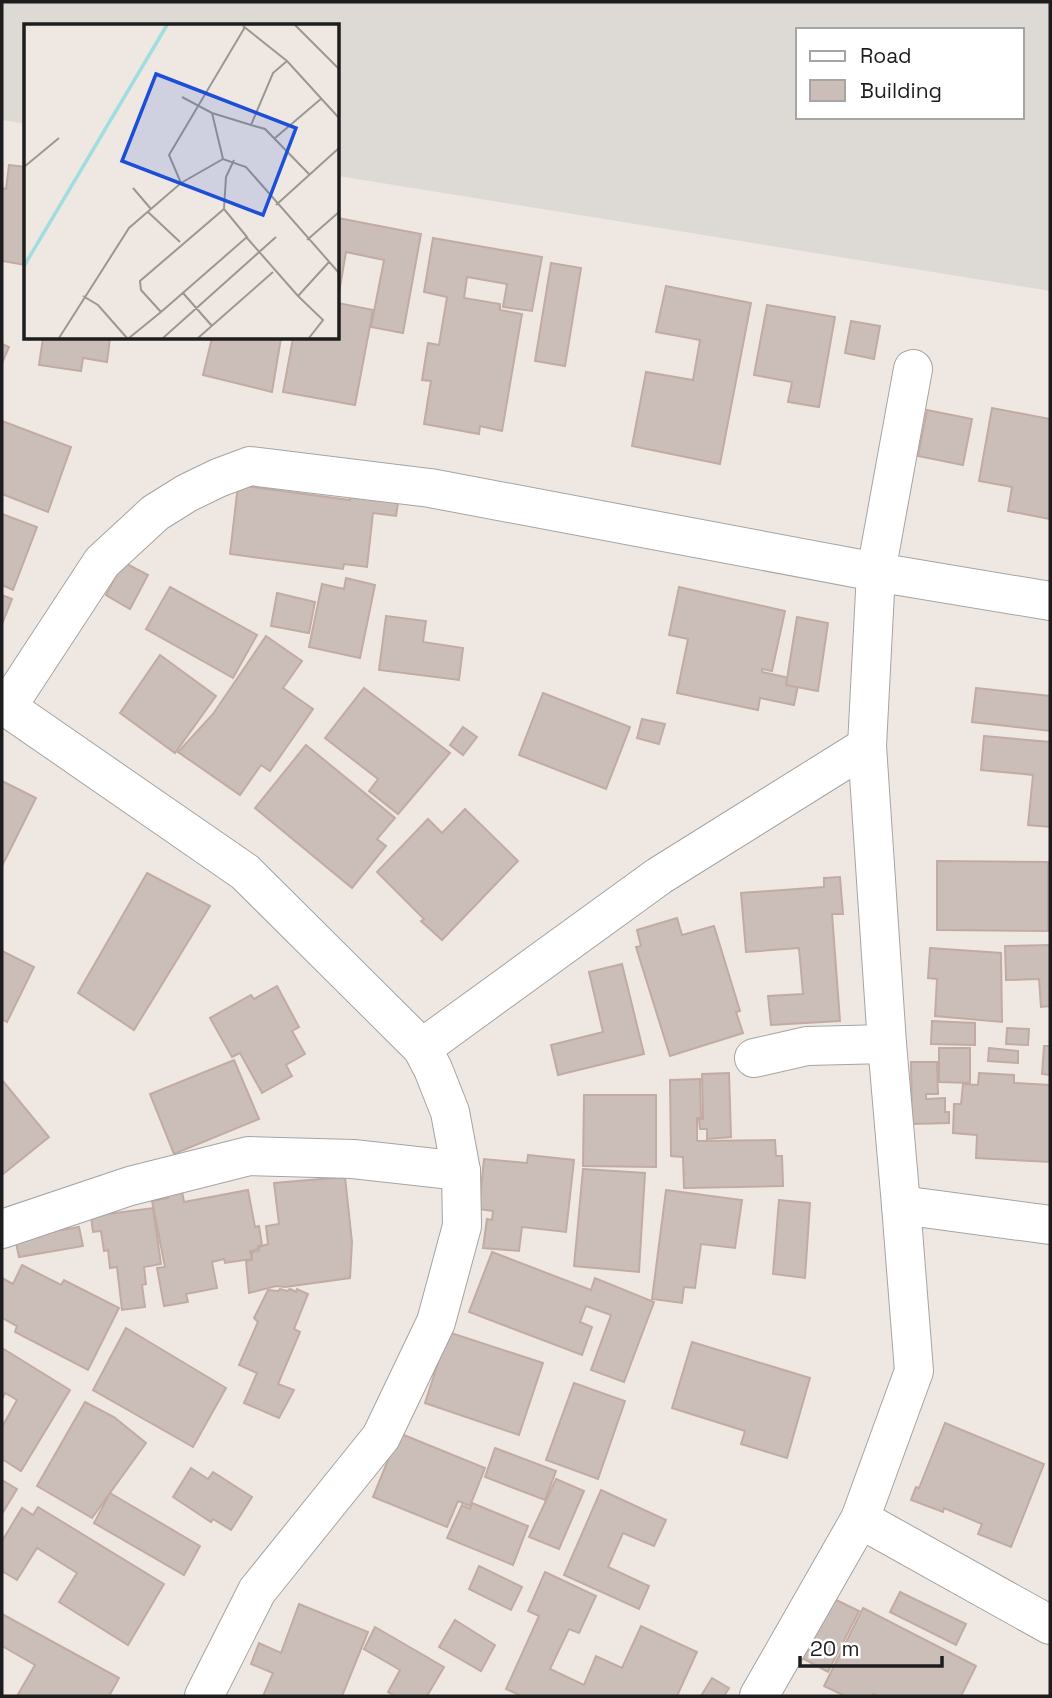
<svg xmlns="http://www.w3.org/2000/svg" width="1052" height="1698" font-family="'Space Grotesk',sans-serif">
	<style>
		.airport { fill: #ddd9d4; fill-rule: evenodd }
		.building { fill: #cbbdb8; stroke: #c2aba3; stroke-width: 2 }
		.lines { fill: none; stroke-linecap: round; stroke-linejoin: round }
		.minor-casing { stroke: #a4a4a4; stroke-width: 40 }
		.minor { stroke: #fff; stroke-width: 38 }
		.inset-river { fill: none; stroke: #9fdde1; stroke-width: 3.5 }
		.inset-road { fill: none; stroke: #9b9793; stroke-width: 2 }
		.view { fill: #1d4ed8; fill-opacity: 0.15; stroke: #1d4ed8; stroke-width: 3.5 }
		.inset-edge { fill: none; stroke: #1d1d1d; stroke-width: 3.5 }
	</style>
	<rect width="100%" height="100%" fill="#efe8e2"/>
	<path class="airport" d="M2 2H1050V291L338 176V26H26V124L2 120ZM798 30H1022V117H798Z"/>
	<g class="building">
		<polygon points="9,165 26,167 26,265 2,261 2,188 6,189"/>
		<polygon points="338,218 421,234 403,333 371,327 384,260 346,252 338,299"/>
		<polygon points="433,238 542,257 532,311 503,307 507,284 467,277 464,298 500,304 500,310 522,314 502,431 480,426 479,434 424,424 431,381 422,380 428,343 439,345 447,297 424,292"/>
		<polygon points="551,263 581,268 565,366 535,361"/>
		<polygon points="666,286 751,303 720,464 632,446 646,372 693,380 700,340 656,332"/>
		<polygon points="338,303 373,310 355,405 283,392 293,338 338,338"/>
		<polygon points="767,305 835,317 819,407 788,402 792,382 754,375"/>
		<polygon points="851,321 880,326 874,359 845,353"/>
		<polygon points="43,338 110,338 107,362 83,358 81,371 39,365"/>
		<polygon points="212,338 281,338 272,392 203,375"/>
		<polygon points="2,344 9,347 2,363"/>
		<polygon points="992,408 1050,419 1050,519 1008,511 1012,487 979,481"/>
		<polygon points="927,410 972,419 963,465 918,456"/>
		<polygon points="2,421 71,447 48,512 2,494"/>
		<polygon points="238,485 350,500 351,490 399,497 396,516 373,513 367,567 344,564 343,569 230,554"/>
		<polygon points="2,514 37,527 13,590 2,585"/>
		<polygon points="123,562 148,575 130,609 106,595"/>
		<polygon points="346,578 375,585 360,658 309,647 322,584 344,589"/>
		<polygon points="170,587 257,635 233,678 146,629"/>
		<polygon points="679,587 785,611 772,671 762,669 762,672 799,680 794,705 760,698 758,710 677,693 688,639 669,635"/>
		<polygon points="277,593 315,602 309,633 271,626"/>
		<polygon points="2,595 12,599 2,624"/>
		<polygon points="386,616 426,621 423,642 463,648 459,680 379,670"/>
		<polygon points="797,617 828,623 818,691 786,685"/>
		<polygon points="266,636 302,661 283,688 313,709 270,771 261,765 240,795 178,752 213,714"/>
		<polygon points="160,655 216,696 175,753 120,713"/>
		<polygon points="364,688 450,753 398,814 369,791 378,779 325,738"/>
		<polygon points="976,688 1050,696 1050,731 972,722"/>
		<polygon points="543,693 630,727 606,789 519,755"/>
		<polygon points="642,719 665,724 659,744 637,738"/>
		<polygon points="463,727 477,737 463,755 450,745"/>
		<polygon points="984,736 1050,742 1050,827 1028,825 1033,775 981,770"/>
		<polygon points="306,745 395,818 377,839 386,846 352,888 255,808"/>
		<polygon points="2,781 36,798 2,866"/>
		<polygon points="465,809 518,861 442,940 421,921 424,919 377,872 428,819 442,833"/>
		<polygon points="937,861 1048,862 1048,931 937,930"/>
		<polygon points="147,873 210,906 134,1030 78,993"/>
		<polygon points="840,877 843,914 832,914 840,1021 771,1025 768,996 803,994 799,948 746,952 741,893 824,887 824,878"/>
		<polygon points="677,918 682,935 714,926 740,1011 736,1012 743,1033 670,1056 636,947 641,946 637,930"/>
		<polygon points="1050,945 1050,1006 1041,1007 1039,979 1006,980 1005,946"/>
		<polygon points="930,948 1001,953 1002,1022 935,1016 937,979 928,978"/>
		<polygon points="2,951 34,967 7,1022 2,1019"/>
		<polygon points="622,964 644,1054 558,1075 551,1045 603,1032 589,972"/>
		<polygon points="277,986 299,1027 292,1031 305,1054 286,1065 292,1076 262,1093 240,1053 232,1057 210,1018 251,995 254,999"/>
		<polygon points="932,1021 975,1023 975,1045 931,1044"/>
		<polygon points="1007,1028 1029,1029 1028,1045 1006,1044"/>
		<polygon points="1044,1046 1050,1046 1050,1075 1042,1074"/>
		<polygon points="939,1048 970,1048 970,1083 939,1082"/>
		<polygon points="989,1048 1018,1051 1018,1063 988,1061"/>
		<polygon points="234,1060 259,1119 174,1154 150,1094"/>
		<polygon points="911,1062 937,1062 938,1094 926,1094 926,1099 945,1098 945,1112 949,1112 949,1123 912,1124"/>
		<polygon points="729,1073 731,1137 707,1139 707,1129 700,1129 699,1119 703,1119 702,1074"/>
		<polygon points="979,1073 1014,1075 1014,1083 1050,1085 1050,1162 976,1158 977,1135 953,1133 954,1104 961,1104 963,1084 978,1085"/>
		<polygon points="700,1079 701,1118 697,1118 697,1141 775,1140 776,1156 782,1156 783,1186 684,1188 683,1157 671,1156 670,1080"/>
		<polygon points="2,1080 49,1137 2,1175"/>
		<polygon points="584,1095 656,1095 656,1167 583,1166"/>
		<polygon points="528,1155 574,1160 566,1232 522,1227 519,1251 483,1248 487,1219 492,1220 493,1211 479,1209 484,1159 527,1163"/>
		<polygon points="583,1169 645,1173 639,1272 574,1266"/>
		<polygon points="345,1177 352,1242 350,1278 285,1287 276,1286 249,1293 246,1261 252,1260 252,1252 259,1251 259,1247 268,1244 266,1226 279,1224 274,1183"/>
		<polygon points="248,1190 255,1227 259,1226 262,1245 258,1246 258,1249 250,1251 252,1259 225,1263 224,1259 212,1262 217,1288 186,1294 188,1302 164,1306 157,1268 165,1267 152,1201 168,1198 168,1194 182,1191 184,1202"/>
		<polygon points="666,1190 742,1200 735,1248 701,1244 695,1288 684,1287 682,1303 652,1299"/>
		<polygon points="779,1200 810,1203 805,1278 773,1274"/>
		<polygon points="153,1208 161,1264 144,1267 146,1284 142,1285 145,1307 122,1310 117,1267 110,1268 108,1250 104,1251 101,1231 93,1232 91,1216"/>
		<polygon points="79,1227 83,1246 19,1257 15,1238"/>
		<polygon points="492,1252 591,1290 595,1278 654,1302 624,1382 591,1370 611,1315 586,1306 580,1322 592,1327 582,1355 469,1312"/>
		<polygon points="22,1265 61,1285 64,1280 119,1308 88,1370 15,1332 17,1326 2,1318 2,1278 13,1284"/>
		<polygon points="280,1289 287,1291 290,1289 296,1292 297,1289 308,1294 294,1329 300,1332 278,1384 294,1390 279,1418 244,1403 257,1373 239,1365 258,1322 254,1318 268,1290 278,1291"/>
		<polygon points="126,1328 226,1388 193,1447 93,1390"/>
		<polygon points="448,1332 543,1363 519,1435 425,1403"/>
		<polygon points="692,1342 810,1378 787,1458 741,1444 745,1431 672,1408"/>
		<polygon points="2,1348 70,1390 21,1471 2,1459 2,1427 17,1400 5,1393 2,1399"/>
		<polygon points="574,1383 625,1401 598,1479 546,1460"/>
		<polygon points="85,1402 114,1417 146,1443 92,1518 37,1486"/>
		<polygon points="945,1423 1044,1464 1011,1547 978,1534 982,1524 944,1508 943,1512 911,1500 916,1487 919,1488"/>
		<polygon points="399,1433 485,1468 470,1506 458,1501 447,1527 373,1497"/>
		<polygon points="495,1448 556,1471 545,1500 485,1477"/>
		<polygon points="191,1468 208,1479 213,1472 252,1497 231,1530 213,1519 211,1522 173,1497"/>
		<polygon points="556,1479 584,1491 559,1549 529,1537"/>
		<polygon points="2,1480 17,1489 2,1514"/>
		<polygon points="601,1490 666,1520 654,1546 623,1533 608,1567 649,1586 639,1609 564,1575"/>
		<polygon points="110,1493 200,1546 184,1575 94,1523"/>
		<polygon points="472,1503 528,1526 513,1565 447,1538 462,1505 470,1509"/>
		<polygon points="38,1507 164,1584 128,1645 59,1602 77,1573 37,1548 17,1580 2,1571 2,1541 22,1508 33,1515"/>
		<polygon points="479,1566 522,1587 511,1610 469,1589"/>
		<polygon points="545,1572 596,1596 579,1633 569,1629 550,1669 584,1685 596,1656 622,1668 641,1626 697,1652 677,1696 522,1696 506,1689 539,1616 528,1611"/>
		<polygon points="900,1592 966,1624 956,1645 890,1612"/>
		<polygon points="832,1598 859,1611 828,1672 802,1658"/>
		<polygon points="299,1604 368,1632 342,1696 263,1696 273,1673 251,1664 259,1643 281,1653"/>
		<polygon points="863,1608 976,1666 961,1696 878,1696 873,1694 872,1696 845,1696 824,1686"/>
		<polygon points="2,1614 119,1678 109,1696 17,1696 35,1665 2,1646"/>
		<polygon points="455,1620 495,1645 481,1671 439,1647"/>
		<polygon points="375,1627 444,1667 427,1696 395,1696 388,1692 400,1670 364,1649"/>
		<polygon points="712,1678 729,1688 724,1696 701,1696"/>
	</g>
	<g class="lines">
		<g class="minor-casing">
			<g id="minor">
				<polyline points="2,704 245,872 422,1048 433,1069 450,1112 461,1171 462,1226 436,1322 381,1437 257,1591 204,1696"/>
				<polyline points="7,707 102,562 155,513 187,493 218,478 250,466 430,488 876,572 1050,601"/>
				<polyline points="422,1048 659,876 867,746"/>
				<polyline points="754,1058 807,1046 887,1044"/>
				<polyline points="901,1205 887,1044 867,746 876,572 913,369"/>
				<polyline points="2,1229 130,1186 249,1156 353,1159 461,1171"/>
				<polyline points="860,1519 1050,1625"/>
				<polyline points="759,1696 860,1519 914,1371 901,1205 1050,1225"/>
			</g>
		</g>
		<use href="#minor" class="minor"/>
	</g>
	<g transform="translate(24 24)">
		<rect width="315" height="315" fill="#efe8e2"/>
		<path class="inset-river" d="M0 242 143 1"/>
		<path class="inset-road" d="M271 1 315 45M219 2 263 37 315 94M263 37 249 49 227 101 241 105 285 150M158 73 188 89 227 101M188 89 199 135M251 114 298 74M0 143 35 114M157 159 145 131 221 3M109 164 127 185M252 181 315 124M200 185 202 153 210 136M124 188 156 218M223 214 274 272M283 216 315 188M159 269 188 302M59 272 74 281 103 314M35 314 105 204 157 159 199 135 222 143 315 249M105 314 137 288 223 213 200 185 116 257 117 266 137 288M139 314 252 213M174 314 249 248M285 314 299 296 274 272 305 238"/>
		<path class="view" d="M132 50 272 104 239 191 98 137Z"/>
		<rect width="315" height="315" class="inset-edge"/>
	</g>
	<rect width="1052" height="1698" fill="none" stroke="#1d1d1d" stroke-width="7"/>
	<rect x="796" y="28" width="228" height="91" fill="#ffffff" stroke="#a5a5a5" stroke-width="2"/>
	<rect x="810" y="51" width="35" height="10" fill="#ffffff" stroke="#a5a5a5" stroke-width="2"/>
	<text x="860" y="63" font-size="21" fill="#1d1d1d">Road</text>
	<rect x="810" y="80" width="35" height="21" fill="#cbbdb8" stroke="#a5a5a5" stroke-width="2"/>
	<text x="860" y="98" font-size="21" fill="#1d1d1d">Building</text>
	<path d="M800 1656v10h142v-10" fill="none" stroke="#1d1d1d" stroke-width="3.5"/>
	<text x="810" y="1656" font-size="21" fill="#1d1d1d" stroke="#ffffff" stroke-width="5" paint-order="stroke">20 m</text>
</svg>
